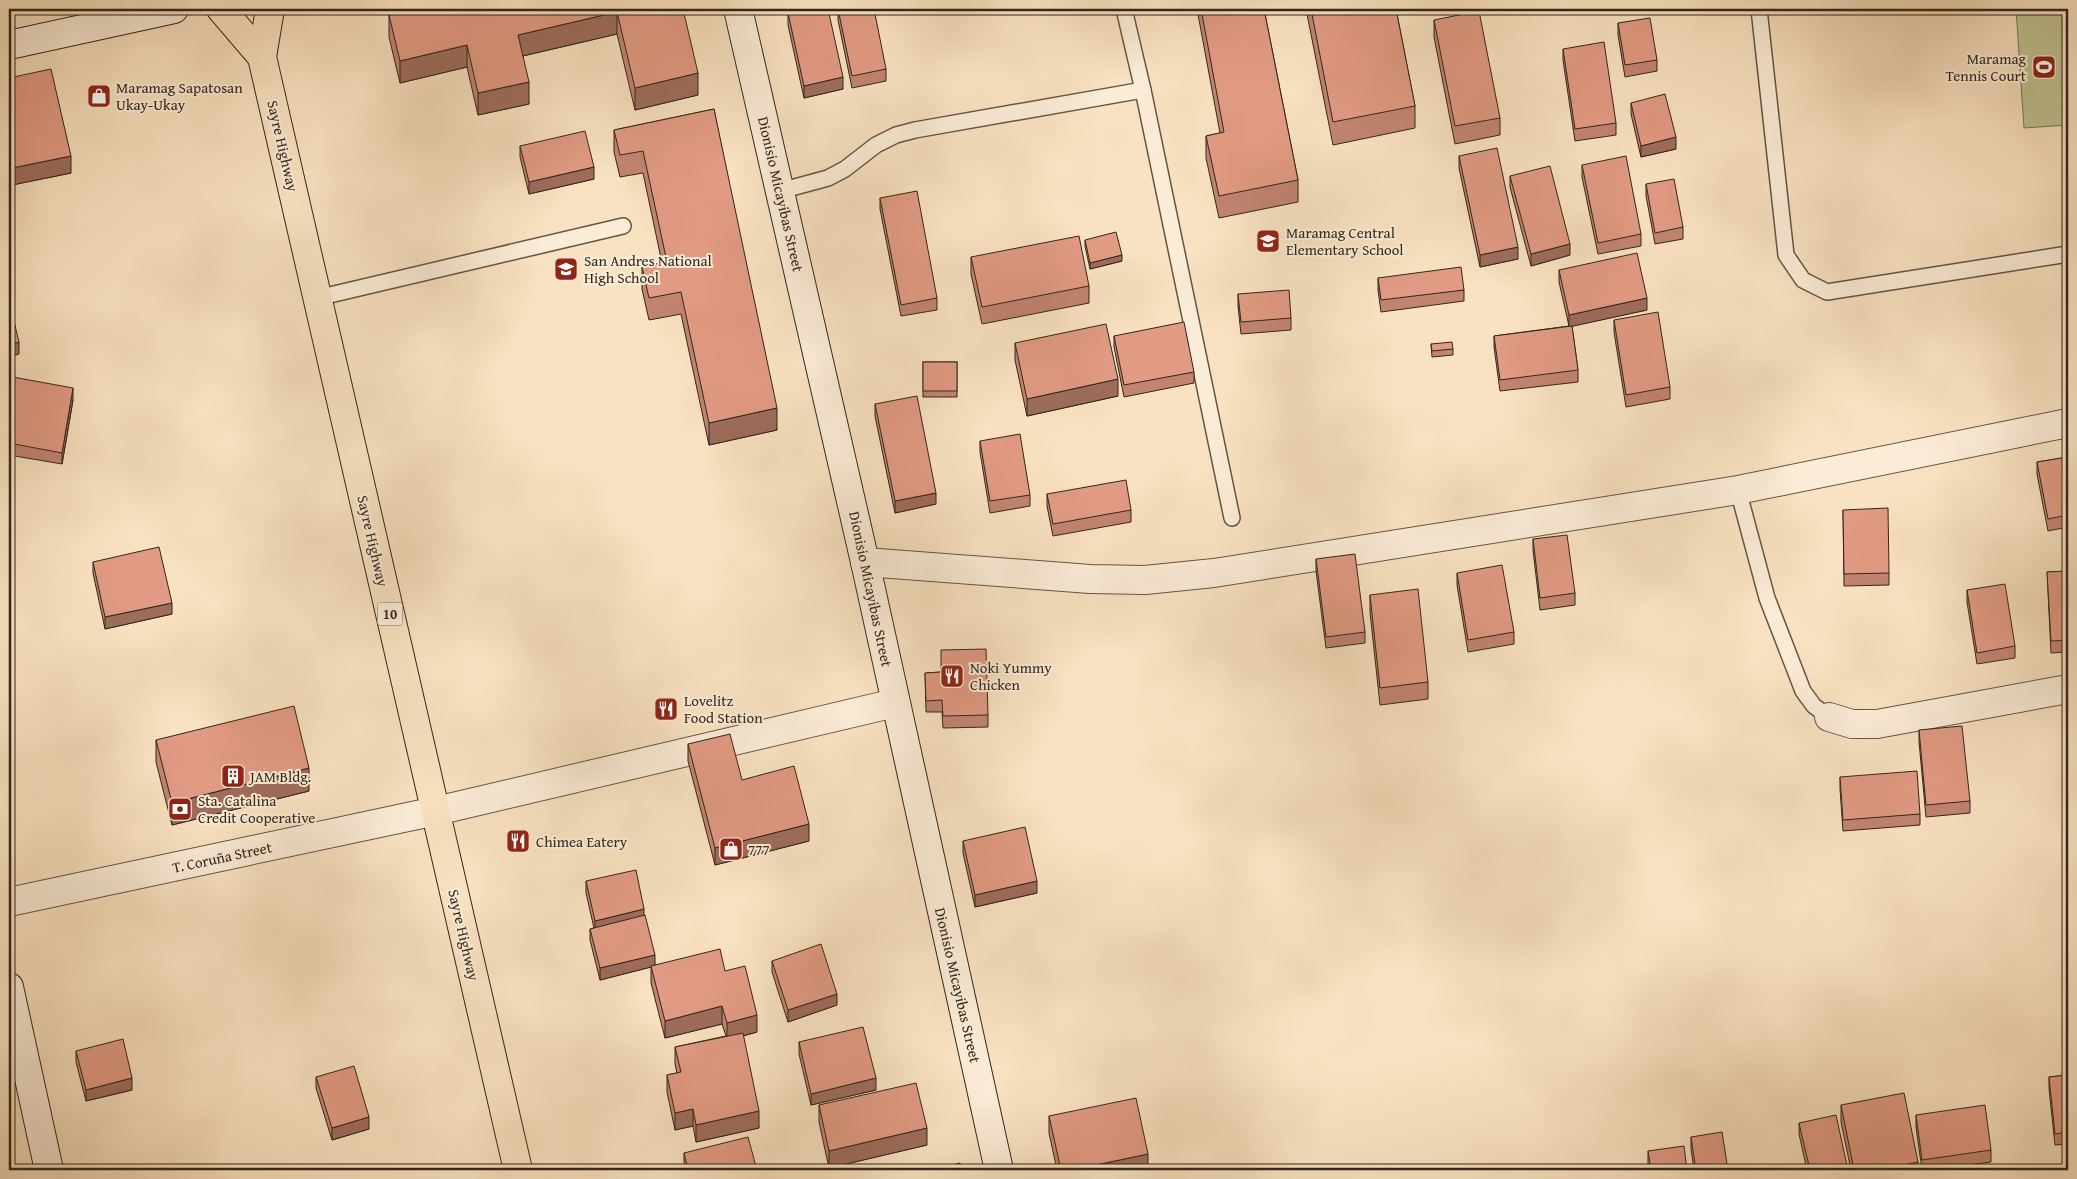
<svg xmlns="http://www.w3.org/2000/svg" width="2077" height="1179" font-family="'Gentium Book Plus',serif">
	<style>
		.green { fill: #bfc392; stroke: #787457 }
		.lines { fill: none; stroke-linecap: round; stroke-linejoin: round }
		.lane-casing { stroke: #635545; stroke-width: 18 }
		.street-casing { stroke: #635545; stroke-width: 30 }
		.secondary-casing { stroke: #31261c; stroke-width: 30 }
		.highway-casing { stroke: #31261c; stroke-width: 30 }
		.lane { stroke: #fbecd7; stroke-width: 15 }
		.street { stroke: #fbecd7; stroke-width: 28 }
		.secondary { stroke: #fbecd7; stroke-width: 28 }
		.highway { stroke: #f9e2c1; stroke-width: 28 }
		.wall { fill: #c28471; stroke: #31261c }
		.shaded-wall { fill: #9e6c5c; stroke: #31261c }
		.building { fill: #e19a83; stroke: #31261c }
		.labels { text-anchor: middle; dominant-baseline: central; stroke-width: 4; stroke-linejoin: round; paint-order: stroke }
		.shield { fill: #fbecd7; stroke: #6e6154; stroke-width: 1 }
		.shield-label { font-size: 14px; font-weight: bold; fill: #31261c }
		.poi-label { font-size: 15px; fill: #31261c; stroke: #fbecd7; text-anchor: start }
		.street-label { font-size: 15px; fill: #31261c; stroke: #fbecd7 }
	</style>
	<rect width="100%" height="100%" fill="#f9e2c1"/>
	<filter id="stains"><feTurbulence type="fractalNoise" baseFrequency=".004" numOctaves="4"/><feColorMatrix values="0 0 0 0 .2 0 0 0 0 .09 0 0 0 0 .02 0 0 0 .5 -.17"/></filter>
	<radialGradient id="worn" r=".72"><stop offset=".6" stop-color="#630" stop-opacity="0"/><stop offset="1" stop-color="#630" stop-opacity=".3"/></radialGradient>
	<polygon class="green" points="2016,9 2068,9 2068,125 2024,128"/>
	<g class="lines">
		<g class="lane-casing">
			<g id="lane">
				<polyline points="1124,9 1143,90 1232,518"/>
				<polyline points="1759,9 1786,255 1803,280 1827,292 2068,254"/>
				<polyline points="780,191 828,178 845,169 876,145 896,135 915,130 1143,90"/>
				<polyline points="317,298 623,226"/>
				<polyline points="1738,490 1767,598 1803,691 1814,706 1829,717"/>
			</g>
		</g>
		<g class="street-casing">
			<g id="street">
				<polyline points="865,562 1090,579 1145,580 1214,573 1738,490 2068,423"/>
				<polyline points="1829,717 1852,724 1877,724 2068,689"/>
				<polyline points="9,902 436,811 895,703"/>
			</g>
		</g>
		<g class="secondary-casing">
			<g id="secondary">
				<polyline points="738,9 865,562 999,1170"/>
				<polyline points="9,45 174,9"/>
				<polyline points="9,987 49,1170"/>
			</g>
		</g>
		<g class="highway-casing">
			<g id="highway">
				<polyline points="221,9 262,57"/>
				<polyline points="270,9 262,57 518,1170"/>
			</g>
		</g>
		<use href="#lane" class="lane"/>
		<use href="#street" class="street"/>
		<use href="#secondary" class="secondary"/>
		<use href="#highway" class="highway"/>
	</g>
	<g class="wall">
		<polygon points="683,9 698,95 635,110 617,34 523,56 529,104 478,115 467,67 400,83 389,37 389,15"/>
		<polygon points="838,9 886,69 886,81 852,88 838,20"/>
		<polygon points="1197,9 1264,9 1298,180 1298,202 1219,218 1206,158 1206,136 1220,133"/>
		<polygon points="1306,9 1396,9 1415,106 1415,128 1333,145"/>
		<polygon points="1550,9 1569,9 1551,12"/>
		<polygon points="788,13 843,89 804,98 788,25"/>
		<polygon points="1434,20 1500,118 1500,135 1455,144 1434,37"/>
		<polygon points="1618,23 1657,60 1657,71 1625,77 1618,35"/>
		<polygon points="1563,49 1616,123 1616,135 1575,141 1563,60"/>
		<polygon points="9,78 71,173 12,185 9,170"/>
		<polygon points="1631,103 1676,149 1641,157 1631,114"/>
		<polygon points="714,109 777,430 709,445 681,314 649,320 642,289 642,267 662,263 643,173 620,177 614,152 614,130"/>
		<polygon points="520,146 594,179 529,194 520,157"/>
		<polygon points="1459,156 1518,259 1480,267 1459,168"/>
		<polygon points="1582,165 1641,234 1641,246 1598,254 1582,177"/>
		<polygon points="1510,176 1570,255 1531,266 1510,187"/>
		<polygon points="1646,184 1683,227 1683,239 1655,244 1646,196"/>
		<polygon points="880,198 937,298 937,310 901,316 880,209"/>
		<polygon points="1085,240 1122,261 1090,269 1085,246"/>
		<polygon points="971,257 1089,286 1089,303 982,324 971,274"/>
		<polygon points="1559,270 1647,310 1572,326 1578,370 1578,382 1500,391 1494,347 1494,336 1569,326 1559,282"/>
		<polygon points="1378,278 1464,290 1464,301 1381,312 1378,290"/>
		<polygon points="1238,294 1291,318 1291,330 1241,334 1238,306"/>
		<polygon points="1614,320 1670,387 1670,399 1626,407 1614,332"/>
		<polygon points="1114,336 1194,372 1194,383 1124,397 1114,347"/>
		<polygon points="1015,343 1118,396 1027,416 1015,360"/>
		<polygon points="1431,344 1453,349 1453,355 1432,357"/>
		<rect x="923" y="362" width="34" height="35"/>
		<polygon points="9,399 73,400 62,464 9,455"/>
		<polygon points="875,404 936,504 895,513 875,416"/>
		<polygon points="980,441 1030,495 1030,506 990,513 980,452"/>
		<polygon points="2068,457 2068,527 2048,531 2037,474 2037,462"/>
		<polygon points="1047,494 1131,510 1131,522 1053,536 1047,506"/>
		<polygon points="1843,510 1889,573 1889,585 1844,586"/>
		<polygon points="1533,539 1575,593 1575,605 1540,610 1533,550"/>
		<polygon points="1316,559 1365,632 1365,643 1326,648 1316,571"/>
		<polygon points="93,562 172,614 105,629 93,573"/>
		<polygon points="2068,571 2068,652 2051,653 2047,572"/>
		<polygon points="1457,573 1514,632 1514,644 1468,652 1457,585"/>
		<polygon points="1967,590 2015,646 2015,658 1977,664 1967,602"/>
		<polygon points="1370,595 1428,682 1428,699 1380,705 1370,612"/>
		<polygon points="941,672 988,715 988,727 943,728 942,712 926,712 925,673"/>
		<polygon points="1919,730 1970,801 1970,813 1926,817 1919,742"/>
		<polygon points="156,740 309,791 172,825 156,762"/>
		<polygon points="688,744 809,841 715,865 688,761"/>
		<polygon points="1840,777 1920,814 1920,825 1843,831 1840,789"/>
		<polygon points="963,841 1037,893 975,907 963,853"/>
		<polygon points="586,881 644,915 655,965 725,971 757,1032 743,1036 759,1128 696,1142 693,1126 675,1130 667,1092 667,1075 677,1073 675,1064 675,1047 726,1036 722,1024 665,1038 651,983 651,967 600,980 590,940 590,929 594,928 586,893"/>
		<polygon points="772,961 837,1005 788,1022 772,972"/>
		<polygon points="799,1042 876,1090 811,1105 799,1054"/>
		<polygon points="76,1051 132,1090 86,1101 76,1062"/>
		<polygon points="2068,1075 2068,1144 2055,1145 2049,1089 2049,1077"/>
		<polygon points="316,1077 369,1129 332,1140 316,1088"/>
		<polygon points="819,1105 927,1145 829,1168 819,1122"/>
		<polygon points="1841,1105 1918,1162 1918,1170 1851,1170 1841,1122"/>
		<polygon points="1916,1115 1991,1150 1991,1162 1929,1170 1922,1170 1916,1127"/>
		<polygon points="1049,1116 1148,1170 1057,1170 1049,1133"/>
		<polygon points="1799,1123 1848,1170 1807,1170 1799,1134"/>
		<polygon points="1691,1137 1728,1170 1694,1170 1691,1149"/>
		<polygon points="1648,1151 1687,1170 1649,1170 1648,1163"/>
		<polygon points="684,1153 757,1170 684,1170"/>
	</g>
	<g class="shaded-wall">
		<polygon points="1172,9 1189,9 1172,12"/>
		<polygon points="617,12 617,34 518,57 518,35"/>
		<polygon points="467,45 467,67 400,83 400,61"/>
		<polygon points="698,73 698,95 635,110 635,88"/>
		<polygon points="843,77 843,89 804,98 804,86"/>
		<polygon points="529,82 529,104 478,115 478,93"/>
		<polygon points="1676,137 1676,149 1641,157 1641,146"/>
		<polygon points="71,156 71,173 12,185 12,168"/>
		<polygon points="594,167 594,179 529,194 529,182"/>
		<polygon points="1570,244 1570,255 1531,266 1531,254"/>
		<polygon points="1518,247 1518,259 1480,267 1480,255"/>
		<polygon points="1122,255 1122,261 1090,269 1090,263"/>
		<polygon points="1647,298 1647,310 1569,327 1569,315"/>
		<polygon points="19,342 19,354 9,357 9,345"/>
		<polygon points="1118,379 1118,396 1027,416 1027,399"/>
		<polygon points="73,388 73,400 62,464 62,453"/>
		<polygon points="777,408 777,430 709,445 709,423"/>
		<polygon points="936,493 936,504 895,513 895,501"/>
		<polygon points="172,603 172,614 105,629 105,617"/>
		<polygon points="309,768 309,791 172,825 172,803"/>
		<polygon points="809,824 809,841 715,865 715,848"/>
		<polygon points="1037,881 1037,893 975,907 975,895"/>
		<polygon points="644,909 644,921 595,933 595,921"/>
		<polygon points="655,955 655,966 600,980 600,968"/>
		<polygon points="837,994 837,1005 788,1022 788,1010"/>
		<polygon points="722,1006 722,1024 665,1038 665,1021"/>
		<polygon points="757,1015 757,1032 727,1040 727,1023"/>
		<polygon points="132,1078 132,1090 86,1101 86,1090"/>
		<polygon points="876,1078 876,1090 811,1105 811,1094"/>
		<polygon points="693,1109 693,1126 675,1130 675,1113"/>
		<polygon points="759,1111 759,1128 696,1142 696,1125"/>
		<polygon points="369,1117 369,1129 332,1140 332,1128"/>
		<polygon points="927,1128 927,1145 829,1168 829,1151"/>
		<polygon points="1148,1154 1148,1170 1072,1170"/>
	</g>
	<g class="building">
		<polygon points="417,9 683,9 698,73 635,88 617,12 518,35 529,82 478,93 467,45 400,61 389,15"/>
		<polygon points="810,9 828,9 843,77 804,86 788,13"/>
		<polygon points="838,9 874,9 886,69 852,76"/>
		<polygon points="1201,9 1264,9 1298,180 1219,196 1206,136 1224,132"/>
		<polygon points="1311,9 1396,9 1415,106 1333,122"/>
		<polygon points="1479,11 1500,118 1455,126 1434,20"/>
		<polygon points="1650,18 1657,60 1625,65 1618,23"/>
		<polygon points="1604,42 1616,123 1575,129 1563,49"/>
		<polygon points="51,69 71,156 12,168 9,153 9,78"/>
		<polygon points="1665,94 1676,137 1641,146 1631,103"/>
		<polygon points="714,109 777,408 709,423 681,292 649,298 642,267 667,262 643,151 620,155 614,130"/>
		<polygon points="585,131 594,167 529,182 520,146"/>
		<polygon points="1497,148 1518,247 1480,255 1459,156"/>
		<polygon points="1626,156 1641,234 1598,243 1582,165"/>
		<polygon points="1550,166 1570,244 1531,254 1510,176"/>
		<polygon points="1674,179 1683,227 1655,233 1646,184"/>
		<polygon points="917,191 937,298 901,305 880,198"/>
		<polygon points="1116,232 1122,255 1090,263 1085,240"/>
		<polygon points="1079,236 1089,286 982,307 971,257"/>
		<polygon points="1637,253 1647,298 1569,315 1559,270"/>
		<polygon points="1461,267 1464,290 1381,300 1378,278"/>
		<polygon points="1289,290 1291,318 1241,322 1238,294"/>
		<polygon points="9,301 19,342 9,345"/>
		<polygon points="1658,312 1670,387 1626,395 1614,320"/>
		<polygon points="1184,322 1194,372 1124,385 1114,336"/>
		<polygon points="1106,324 1118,379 1027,399 1015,343"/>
		<polygon points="1572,326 1578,370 1500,380 1494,336"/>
		<polygon points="1452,342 1453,349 1432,351 1431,344"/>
		<rect x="923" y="362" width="34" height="29"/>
		<polygon points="13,377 73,388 62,453 9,443 9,399"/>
		<polygon points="917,396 936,493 895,501 875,404"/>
		<polygon points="1020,434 1030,495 990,501 980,441"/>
		<polygon points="2068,457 2068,515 2048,519 2037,462"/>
		<polygon points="1126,480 1131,510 1053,524 1047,494"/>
		<polygon points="1888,508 1889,573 1844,574 1843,510"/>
		<polygon points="1567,535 1575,593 1540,598 1533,539"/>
		<polygon points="159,547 172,603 105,617 93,562"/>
		<polygon points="1355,554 1365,632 1326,637 1316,559"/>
		<polygon points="1502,565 1514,632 1468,640 1457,573"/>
		<polygon points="2068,571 2068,640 2051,641 2047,572"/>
		<polygon points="2005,584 2015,646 1977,653 1967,590"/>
		<polygon points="1418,589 1428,682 1380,688 1370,595"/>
		<polygon points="986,649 988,715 943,716 942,700 926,701 925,673 941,672 941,650"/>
		<polygon points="294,706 309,768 172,803 156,740"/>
		<polygon points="1962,726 1970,801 1926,805 1919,730"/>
		<polygon points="730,734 742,780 794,766 809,824 715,848 688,744"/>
		<polygon points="1917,771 1920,814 1843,820 1840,777"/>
		<polygon points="1025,827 1037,881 975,895 963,841"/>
		<polygon points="636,870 644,909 595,921 586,881"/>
		<polygon points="645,915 655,955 600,968 590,929"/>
		<polygon points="821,944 837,994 788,1010 772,961"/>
		<polygon points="720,949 725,971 745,966 757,1015 727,1023 722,1006 665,1021 651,966"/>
		<polygon points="863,1027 876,1078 811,1094 799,1042"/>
		<polygon points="743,1033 759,1111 696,1125 693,1109 675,1113 667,1075 681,1072 675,1047"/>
		<polygon points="123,1039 132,1078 86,1090 76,1051"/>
		<polygon points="354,1066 369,1117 332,1128 316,1077"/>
		<polygon points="2068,1075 2068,1132 2055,1134 2049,1077"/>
		<polygon points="916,1083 927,1128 829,1151 819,1105"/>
		<polygon points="1904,1093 1918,1162 1877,1170 1854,1170 1841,1105"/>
		<polygon points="1136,1098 1148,1154 1072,1170 1061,1170 1049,1116"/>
		<polygon points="1985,1105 1991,1150 1922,1160 1916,1115"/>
		<polygon points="1836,1115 1848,1170 1810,1170 1799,1123"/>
		<polygon points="1722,1132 1728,1170 1696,1170 1691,1137"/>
		<polygon points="748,1137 757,1170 688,1170 684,1153"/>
		<polygon points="1684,1146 1687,1170 1651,1170 1648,1151"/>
		<polygon points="960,1163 962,1170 934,1170"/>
		<polygon points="1601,1165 1603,1170 1582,1170"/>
	</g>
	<defs>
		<g id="stadium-square" transform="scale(1.25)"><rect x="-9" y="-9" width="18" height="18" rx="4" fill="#8f2418" stroke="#fbecd7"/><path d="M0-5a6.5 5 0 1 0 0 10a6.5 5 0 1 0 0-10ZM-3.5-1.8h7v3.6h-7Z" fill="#fff"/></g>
		<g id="shop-square" transform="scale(1.25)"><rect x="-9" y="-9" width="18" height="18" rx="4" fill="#8f2418" stroke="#fbecd7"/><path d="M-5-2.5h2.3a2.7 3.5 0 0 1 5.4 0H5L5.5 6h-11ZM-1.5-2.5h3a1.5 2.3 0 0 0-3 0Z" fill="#fff"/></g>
		<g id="school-square" transform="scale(1.25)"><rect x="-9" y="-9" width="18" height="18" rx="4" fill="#8f2418" stroke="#fbecd7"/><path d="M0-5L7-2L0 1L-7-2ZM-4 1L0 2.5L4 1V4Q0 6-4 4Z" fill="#fff"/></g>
		<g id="restaurant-square" transform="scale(1.25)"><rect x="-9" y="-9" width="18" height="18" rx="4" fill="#8f2418" stroke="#fbecd7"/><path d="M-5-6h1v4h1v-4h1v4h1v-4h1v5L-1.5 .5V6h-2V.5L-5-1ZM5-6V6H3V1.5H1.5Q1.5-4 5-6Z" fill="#fff"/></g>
		<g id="building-square" transform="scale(1.25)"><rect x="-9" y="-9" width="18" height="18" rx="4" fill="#8f2418" stroke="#fbecd7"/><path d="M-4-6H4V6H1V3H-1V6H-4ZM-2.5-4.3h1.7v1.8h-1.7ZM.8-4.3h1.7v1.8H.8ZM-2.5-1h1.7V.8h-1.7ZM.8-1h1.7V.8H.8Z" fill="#fff"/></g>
		<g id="bank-square" transform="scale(1.25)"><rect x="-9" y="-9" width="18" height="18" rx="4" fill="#8f2418" stroke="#fbecd7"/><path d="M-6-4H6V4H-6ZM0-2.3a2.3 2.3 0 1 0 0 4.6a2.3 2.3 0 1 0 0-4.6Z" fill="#fff"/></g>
	</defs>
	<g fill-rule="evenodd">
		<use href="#stadium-square" x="2044" y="67"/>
		<use href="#shop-square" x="99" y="96"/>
		<use href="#school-square" x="1268" y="241"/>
		<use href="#school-square" x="566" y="269"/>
		<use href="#restaurant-square" x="952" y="676"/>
		<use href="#restaurant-square" x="666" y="709"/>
		<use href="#building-square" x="233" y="776"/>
		<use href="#bank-square" x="180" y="809"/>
		<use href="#restaurant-square" x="518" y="841"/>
		<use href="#shop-square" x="731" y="849"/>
	</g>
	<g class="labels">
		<rect class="shield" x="377.5" y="602.5" width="25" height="23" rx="4"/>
		<g class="shield-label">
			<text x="390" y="614">10</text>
		</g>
		<g class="poi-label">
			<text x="2026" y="58" text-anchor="end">Maramag<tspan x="2026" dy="17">Tennis Court</tspan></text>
			<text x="116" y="87">Maramag Sapatosan<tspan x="116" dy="17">Ukay-Ukay</tspan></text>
			<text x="1286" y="232">Maramag Central<tspan x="1286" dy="17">Elementary School</tspan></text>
			<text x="584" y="260">San Andres National<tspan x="584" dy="17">High School</tspan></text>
			<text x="970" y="667">Noki Yummy<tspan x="970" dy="17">Chicken</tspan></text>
			<text x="684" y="700">Lovelitz<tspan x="684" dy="17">Food Station</tspan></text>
			<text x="250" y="776">JAM Bldg.</text>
			<text x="198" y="800">Sta. Catalina<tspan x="198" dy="17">Credit Cooperative</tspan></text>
			<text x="536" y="841">Chimea Eatery</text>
			<text x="748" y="849">777</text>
		</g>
		<g class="street-label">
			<text transform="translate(283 146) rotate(77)">Sayre Highway</text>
			<text transform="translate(781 194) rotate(77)">Dionisio Micayibas Street</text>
			<text transform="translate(373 541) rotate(77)">Sayre Highway</text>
			<text transform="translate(871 589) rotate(78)">Dionisio Micayibas Street</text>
			<text transform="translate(222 857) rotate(-12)">T. Coruña Street</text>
			<text transform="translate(464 935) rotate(77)">Sayre Highway</text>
			<text transform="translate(958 985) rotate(77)">Dionisio Micayibas Street</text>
		</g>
	</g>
	<rect width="2077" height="1179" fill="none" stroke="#f9e2c1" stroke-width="30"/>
	<rect x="10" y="10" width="2057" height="1159" fill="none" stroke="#31261c" stroke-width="2.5"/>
	<rect x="15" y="15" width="2047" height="1149" fill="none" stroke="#31261c"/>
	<rect width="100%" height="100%" filter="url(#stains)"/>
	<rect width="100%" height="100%" fill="url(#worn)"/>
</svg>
